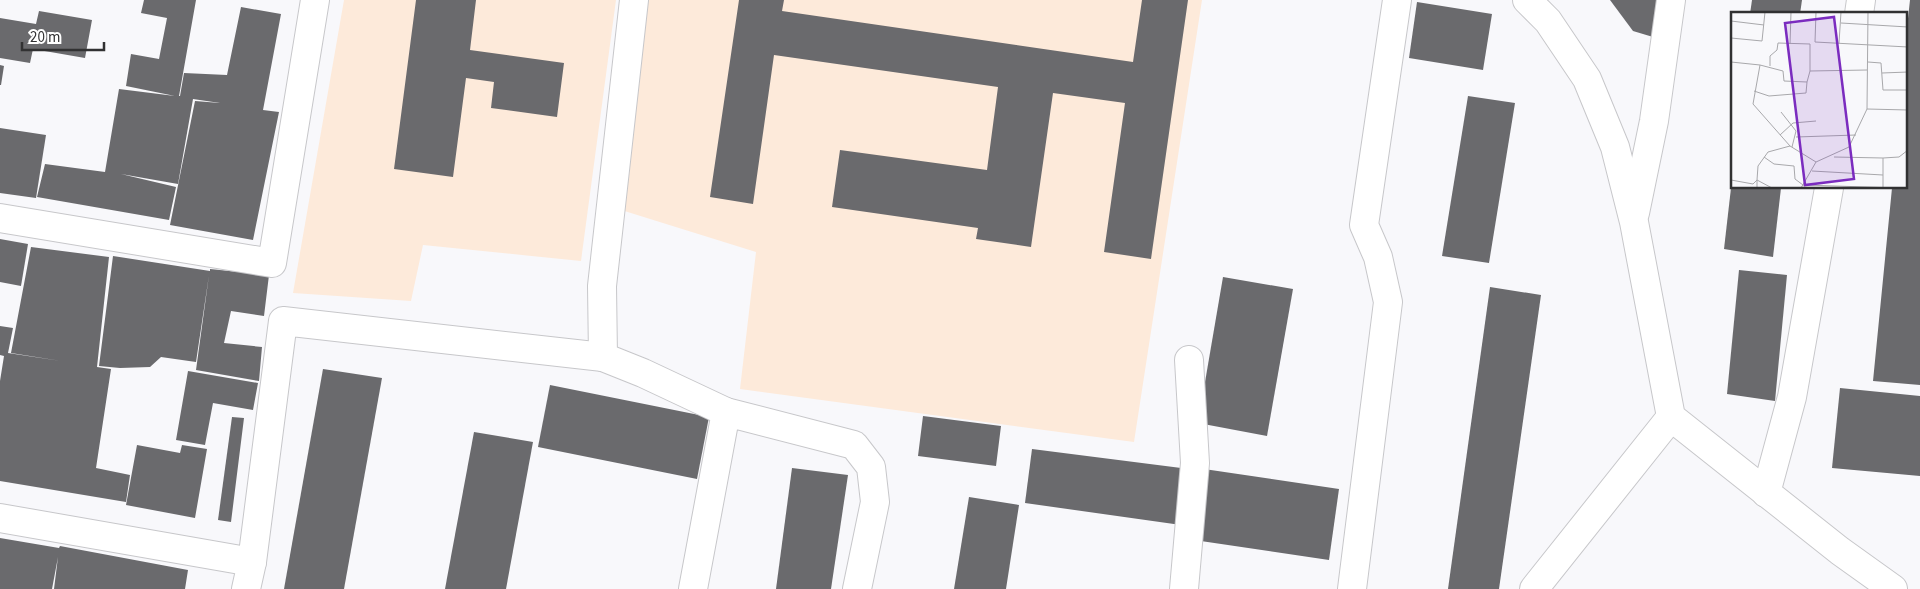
<svg xmlns="http://www.w3.org/2000/svg" width="1920" height="589" font-family="'Source Sans 3',sans-serif">
	<style>
		.education { fill: #fdeada }
		.building { fill: #6a6a6d }
		.lines { fill: none; stroke-linecap: round; stroke-linejoin: round }
		.minor-casing { stroke: #c7c7ca; stroke-width: 30 }
		.minor { stroke: #fff; stroke-width: 28 }
		.inset-road { fill: none; stroke: #a8a8ab; stroke-width: 1 }
		.view { fill: #7b2cbf; fill-opacity: 0.15; stroke: #7b2cbf; stroke-width: 2.5 }
		.inset-edge { fill: none; stroke: #313132; stroke-width: 2.5 }
	</style>
	<rect width="100%" height="100%" fill="#f8f8fb"/>
	<g class="education">
		<polygon points="344,0 616,0 581,261 423,245 411,301 293,293"/>
		<polygon points="644,0 1202,0 1134,442 740,389 756,252 618,209"/>
	</g>
	<g class="building">
		<polygon points="144,0 196,0 179,96 180,96 184,73 227,75 241,7 281,14 263,110 279,112 253,240 170,225 195,101 220,103 193,99 178,184 121,174 176,187 169,220 37,197 45,164 105,172 119,89 175,96 126,86 131,54 159,59 167,18 141,13"/>
		<polygon points="416,0 476,0 470,50 564,63 557,117 491,108 494,82 466,78 453,177 394,169"/>
		<polygon points="739,0 784,0 782,11 1133,62 1142,0 1188,0 1151,259 1104,252 1125,103 1053,93 1031,247 976,239 978,228 832,207 840,150 987,170 998,87 774,55 753,204 710,197"/>
		<polygon points="1610,0 1658,0 1653,37 1633,31"/>
		<polygon points="1752,0 1802,0 1800,14 1750,14"/>
		<polygon points="1910,0 1920,0 1920,385 1873,381 1892,188 1906,188 1906,37"/>
		<polygon points="1417,2 1492,14 1483,70 1409,58"/>
		<polygon points="39,11 92,20 85,58 33,49 30,63 0,58 0,18 36,24"/>
		<polygon points="0,65 4,66 1,85 0,85"/>
		<polygon points="1468,96 1515,103 1489,263 1442,256"/>
		<polygon points="0,128 46,135 36,198 0,193"/>
		<polygon points="1731,188 1781,188 1773,257 1724,249"/>
		<polygon points="0,239 28,244 21,286 0,282"/>
		<polygon points="31,247 109,257 97,367 111,369 96,468 130,475 126,502 0,481 0,381 4,356 0,355 0,326 13,328 8,353 61,361 11,353"/>
		<polygon points="113,256 210,271 210,269 269,275 264,316 231,311 224,343 262,347 259,381 196,370 209,275 196,362 161,357 150,367 120,368 99,366"/>
		<polygon points="1739,270 1787,275 1775,401 1727,394"/>
		<polygon points="1223,277 1293,289 1267,436 1198,423"/>
		<polygon points="1490,287 1541,295 1499,589 1448,589"/>
		<polygon points="323,369 382,378 344,589 284,589"/>
		<polygon points="188,371 258,383 253,410 213,403 205,445 176,440"/>
		<polygon points="550,385 709,417 697,479 538,447"/>
		<polygon points="1840,388 1920,396 1920,476 1832,468"/>
		<polygon points="923,416 1001,426 996,466 918,456"/>
		<polygon points="232,417 244,418 231,522 218,520"/>
		<polygon points="474,432 533,442 506,589 445,589"/>
		<polygon points="137,445 180,453 182,445 207,449 195,518 126,505"/>
		<polygon points="1032,449 1189,469 1181,525 1025,503"/>
		<polygon points="792,468 848,475 831,589 776,589"/>
		<polygon points="1204,469 1339,489 1329,560 1194,540"/>
		<polygon points="969,497 1019,505 1006,589 954,589"/>
		<polygon points="0,538 59,548 60,546 188,570 185,589 54,589 58,557 52,589 0,589"/>
	</g>
	<g class="lines">
		<g class="minor-casing">
			<g id="minor">
				<polyline points="634,0 602,286 603,357 643,373 726,412"/>
				<polyline points="1527,0 1548,21 1587,79 1615,147 1634,222 1671,417 1840,551 1893,589"/>
				<polyline points="1859,14 1861,0"/>
				<polyline points="1635,213 1654,121 1671,0"/>
				<polyline points="0,218 272,263 315,0"/>
				<polyline points="1766,493 1792,397 1829,188"/>
				<polyline points="0,518 252,562"/>
				<polyline points="246,589 252,562 283,321 603,357"/>
				<polyline points="693,589 726,412 854,445 871,467 875,502 857,589"/>
				<polyline points="1184,589 1195,463 1189,360"/>
				<polyline points="1352,589 1388,302 1378,257 1364,225 1397,0"/>
				<polyline points="1534,589 1671,417"/>
			</g>
		</g>
		<use href="#minor" class="minor"/>
	</g>
	<g transform="translate(1731 12)">
		<rect width="176" height="176" fill="#f8f8fb"/>
		<path class="inset-road" d="M85 0 84 30 177 35M0 9 33 13M110 11 177 15M0 26 31 29 34 0M108 31 110 0M59 32 60 0M0 50 29 53 22 92 59 134 85 150M137 50 150 51 152 78H177M39 54V44L46 38 47 31 79 32V59M151 61 177 60M76 70 79 59 136 58M23 79 38 84 75 81 76 70 53 69 52 59 29 53M136 97 137 0M50 100 65 119 61 135M49 123 62 111 85 109M65 125 125 123M33 145 43 152 63 154 64 167 72 173 167 176M103 145 152 146 168 145 177 138M81 159 152 163M0 168 22 172 26 168 27 154 37 140 59 134M26 176V168L41 176M70 176 85 150 118 135 136 97 177 98M152 176V146"/>
		<path class="view" d="M103 5 123 167 74 173 54 11Z"/>
		<rect width="176" height="176" class="inset-edge"/>
	</g>
	<path d="M22 42v8h82v-8" fill="none" stroke="#313132" stroke-width="2.5"/>
	<text x="30" y="42" font-size="15" fill="#313132" stroke="#ffffff" stroke-width="4" paint-order="stroke">20 m</text>
</svg>
